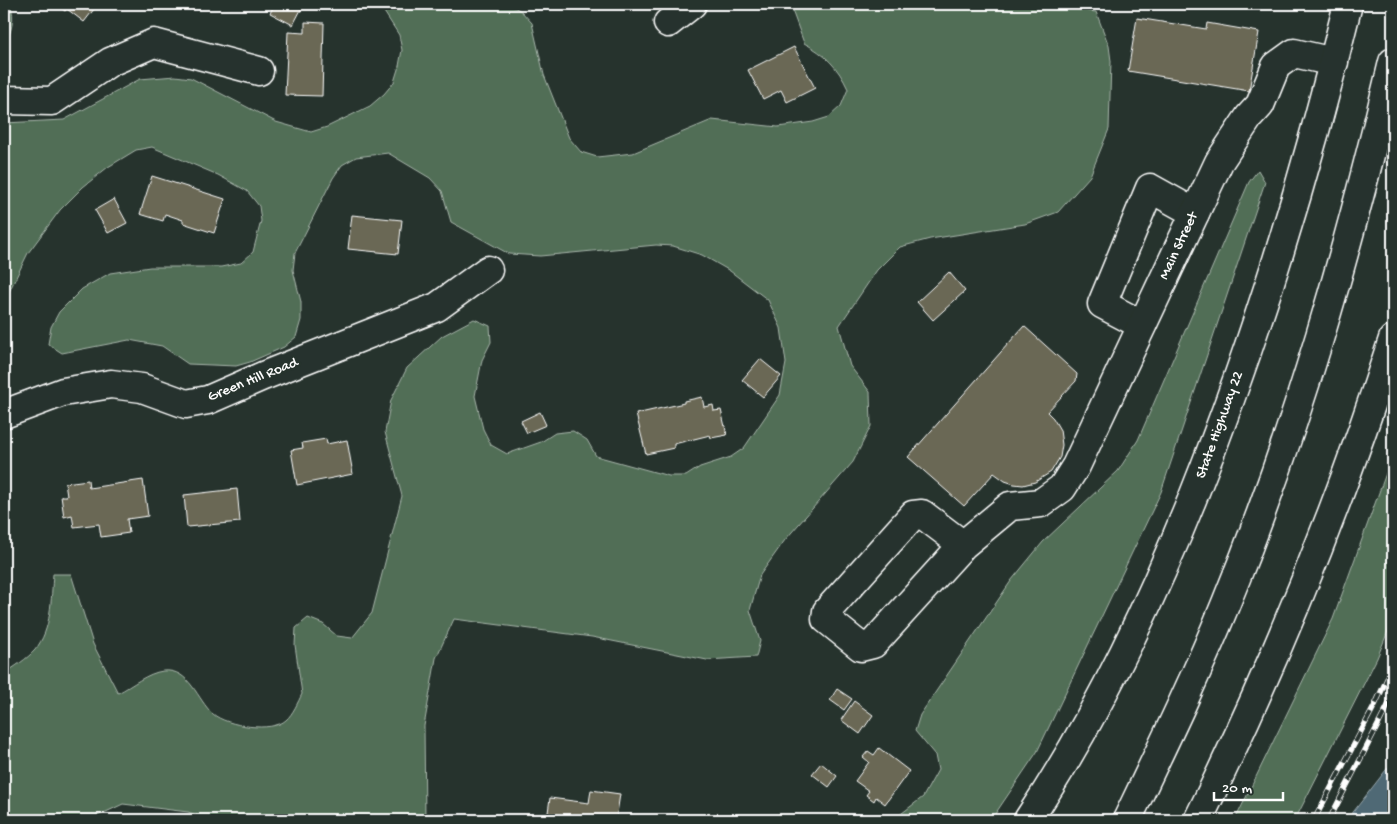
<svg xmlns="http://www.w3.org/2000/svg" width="1397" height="824" font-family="'Gochi Hand',sans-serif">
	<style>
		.green { fill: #516e57; stroke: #a8b6ab }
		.water { fill: #4f6974; stroke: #95a5ac }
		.building { fill: #6a6854; stroke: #fff }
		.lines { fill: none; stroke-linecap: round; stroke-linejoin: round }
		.minor-casing { stroke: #fff; stroke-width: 31 }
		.major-casing { stroke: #fff; stroke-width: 31 }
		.highway-casing { stroke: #fff; stroke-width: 31 }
		.minor { stroke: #26332d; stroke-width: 28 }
		.major { stroke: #26332d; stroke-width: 28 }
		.highway { stroke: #26332d; stroke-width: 28 }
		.rail-casing { stroke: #fff; stroke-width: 5.5 }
		.rail { stroke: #26332d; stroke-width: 4; stroke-dasharray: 11; stroke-linecap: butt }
		.labels { text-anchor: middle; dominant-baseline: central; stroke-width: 5; stroke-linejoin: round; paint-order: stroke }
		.street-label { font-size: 15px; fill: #fff; stroke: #26332d }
	</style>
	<rect width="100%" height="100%" fill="#26332d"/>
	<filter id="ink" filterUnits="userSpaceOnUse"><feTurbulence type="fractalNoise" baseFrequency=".02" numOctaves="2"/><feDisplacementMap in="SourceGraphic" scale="10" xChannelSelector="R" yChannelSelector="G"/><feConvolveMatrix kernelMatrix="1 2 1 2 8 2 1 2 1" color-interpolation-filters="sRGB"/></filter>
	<g filter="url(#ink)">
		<g class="green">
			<path d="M4 4H10C16 18 11 33 4 46Z"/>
			<path d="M379 4H509L521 11 532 23 544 75 569 138 581 152 597 157 633 153 712 120 778 127 813 122 829 117 841 106 848 89C838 67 825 54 804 43L793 13 795 4H1041L1096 12 1109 46 1111 61 1109 129 1090 176 1058 212 1025 224 930 239 900 247 877 270 839 326 850 366 870 392 871 426 853 462 785 540 760 575 750 610 760 641 756 657 707 660 592 637 454 619 436 658 424 726 425 820H211L188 812 123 804 89 820H4V674C14 667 27 659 35 650 52 629 51 599 53 574H71L93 644 118 693C132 686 147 673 163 671 190 668 197 700 213 714 227 726 272 733 286 720 293 714 298 702 302 694L295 645 296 628 308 618 323 624 337 636 352 638 372 613 402 496 385 432 391 400 407 368 442 336 474 319 490 326 491 342 482 360 475 396 483 429 491 445 507 454 541 442 555 433 573 431 587 440 596 456 669 476H686L700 467 731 457 744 448 780 395 786 363 781 328 768 300 730 271 702 255 673 246 656 245 540 256 509 254 451 222 442 191 430 178 388 153 356 157 342 165 333 178 295 253 293 270 301 302V320L296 337 284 347 250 362 236 366 188 364 162 346 129 340 62 353 48 344 51 327 59 312 82 289 110 273 150 267H221L241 263 253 252 261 221 259 206 247 191 218 175 152 147 136 150 108 167 83 187 60 210 28 253 4 302V123L64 120 140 79 175 76 191 78 276 122 311 132 327 127 370 106 384 94 394 82 399 66 402 50 399 35Z"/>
			<polygon points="1258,170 1265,182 1161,492 1037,752 991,820 893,820 923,797 938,770 935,755 915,731 920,715 1011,581 1043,542 1118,471 1138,440 1249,182"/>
			<polygon points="1393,454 1393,619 1377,658 1295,820 1235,820 1333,619"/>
		</g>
		<polygon class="water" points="1393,761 1393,820 1347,820"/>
		<g class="building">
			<polygon points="56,4 98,4 84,22 67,9 65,11"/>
			<polygon points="275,4 304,4 293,25 270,13"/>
			<polygon points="1137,18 1206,29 1207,23 1259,32 1249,91 1128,71"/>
			<polygon points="305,22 324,23 322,96 285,95 288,32 305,33"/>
			<polygon points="794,47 815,88 787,102 781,90 763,99 748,70"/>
			<polygon points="152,176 225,199 214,233 183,223 183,220 165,214 163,221 140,214"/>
			<polygon points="114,199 127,223 108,233 95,210"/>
			<polygon points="352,215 402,220 398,254 348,249"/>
			<polygon points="949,272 965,291 933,320 917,302"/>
			<polygon points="1024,326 1077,374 1076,381 1047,412 1053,418 1060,430 1062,445 1060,457 1051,472 1035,482 1023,485 1014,484 1005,481 994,473 964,506 908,457"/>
			<polygon points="760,359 781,376 763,397 742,380"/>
			<polygon points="702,397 704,407 713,405 714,411 721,410 727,435 711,438 710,435 674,444 674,448 646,454 636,414 684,403 684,401"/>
			<polygon points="540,412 546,425 527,433 521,421"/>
			<polygon points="326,439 327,444 347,440 353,474 297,485 291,450 303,448 302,443"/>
			<polygon points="88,480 89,488 143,480 148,516 127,519 129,533 101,537 99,524 74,527 72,515 64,517 61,496 67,496 65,483"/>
			<polygon points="237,489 240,522 187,527 184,495"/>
			<polygon points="837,689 852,699 844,710 830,700"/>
			<polygon points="854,701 873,715 860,734 841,720"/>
			<polygon points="879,748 909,771 885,804 876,797 874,801 866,795 869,791 855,781 869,762 863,757 868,751 874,755"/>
			<polygon points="821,763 837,776 829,787 812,774"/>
			<polygon points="591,790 620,794 616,820 547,820 550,798 589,803"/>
		</g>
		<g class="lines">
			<g class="minor-casing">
				<g id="minor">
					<polyline points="668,23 692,4"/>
					<polyline points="4,100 52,101 110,62 154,43 259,71"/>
					<polyline points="1142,325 1102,304 1150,188 1195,213"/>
					<polyline points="4,414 63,392 111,384 142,388 186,404 208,400 263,376 437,307 488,270"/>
					<polyline points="963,545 922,514 913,515 827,611 826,619 861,647 873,644 963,545 1010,506 1041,503 1062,488 1076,466 1219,162 1249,117 1260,105 1276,66 1294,53 1334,62"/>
				</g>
			</g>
			<g class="major-casing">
				<path id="major" d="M1028 820C1095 720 1148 609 1193 497 1257 337 1307 172 1348 4"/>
			</g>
			<g class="highway-casing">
				<g id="highway">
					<path d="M1127 820C1161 749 1196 677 1226 603 1298 428 1349 246 1393 62"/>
					<path d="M1198 820C1275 664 1340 504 1393 339"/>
				</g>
			</g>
			<use href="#minor" class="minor"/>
			<use href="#major" class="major"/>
			<use href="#highway" class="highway"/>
			<g class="rail-casing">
				<g id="rail">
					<polyline points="1314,820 1375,705 1393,666"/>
					<polyline points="1329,820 1393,696"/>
				</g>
			</g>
			<use href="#rail" class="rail"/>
		</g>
	</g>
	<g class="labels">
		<g class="street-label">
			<text transform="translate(1179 246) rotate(-65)">Main Street</text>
			<text transform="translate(253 380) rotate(-22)">Green Hill Road</text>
			<text transform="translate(1220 425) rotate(-70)">State Highway 22</text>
		</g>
	</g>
	<rect width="1397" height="824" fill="none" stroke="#26332d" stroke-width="20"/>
	<rect x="10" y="10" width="1377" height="804" fill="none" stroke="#fff" stroke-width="2" filter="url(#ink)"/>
	<path d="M1214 792v8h69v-8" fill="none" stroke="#ffffff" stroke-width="2.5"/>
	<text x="1222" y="792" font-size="15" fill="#ffffff" stroke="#26332d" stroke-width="4" paint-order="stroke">20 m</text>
</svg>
